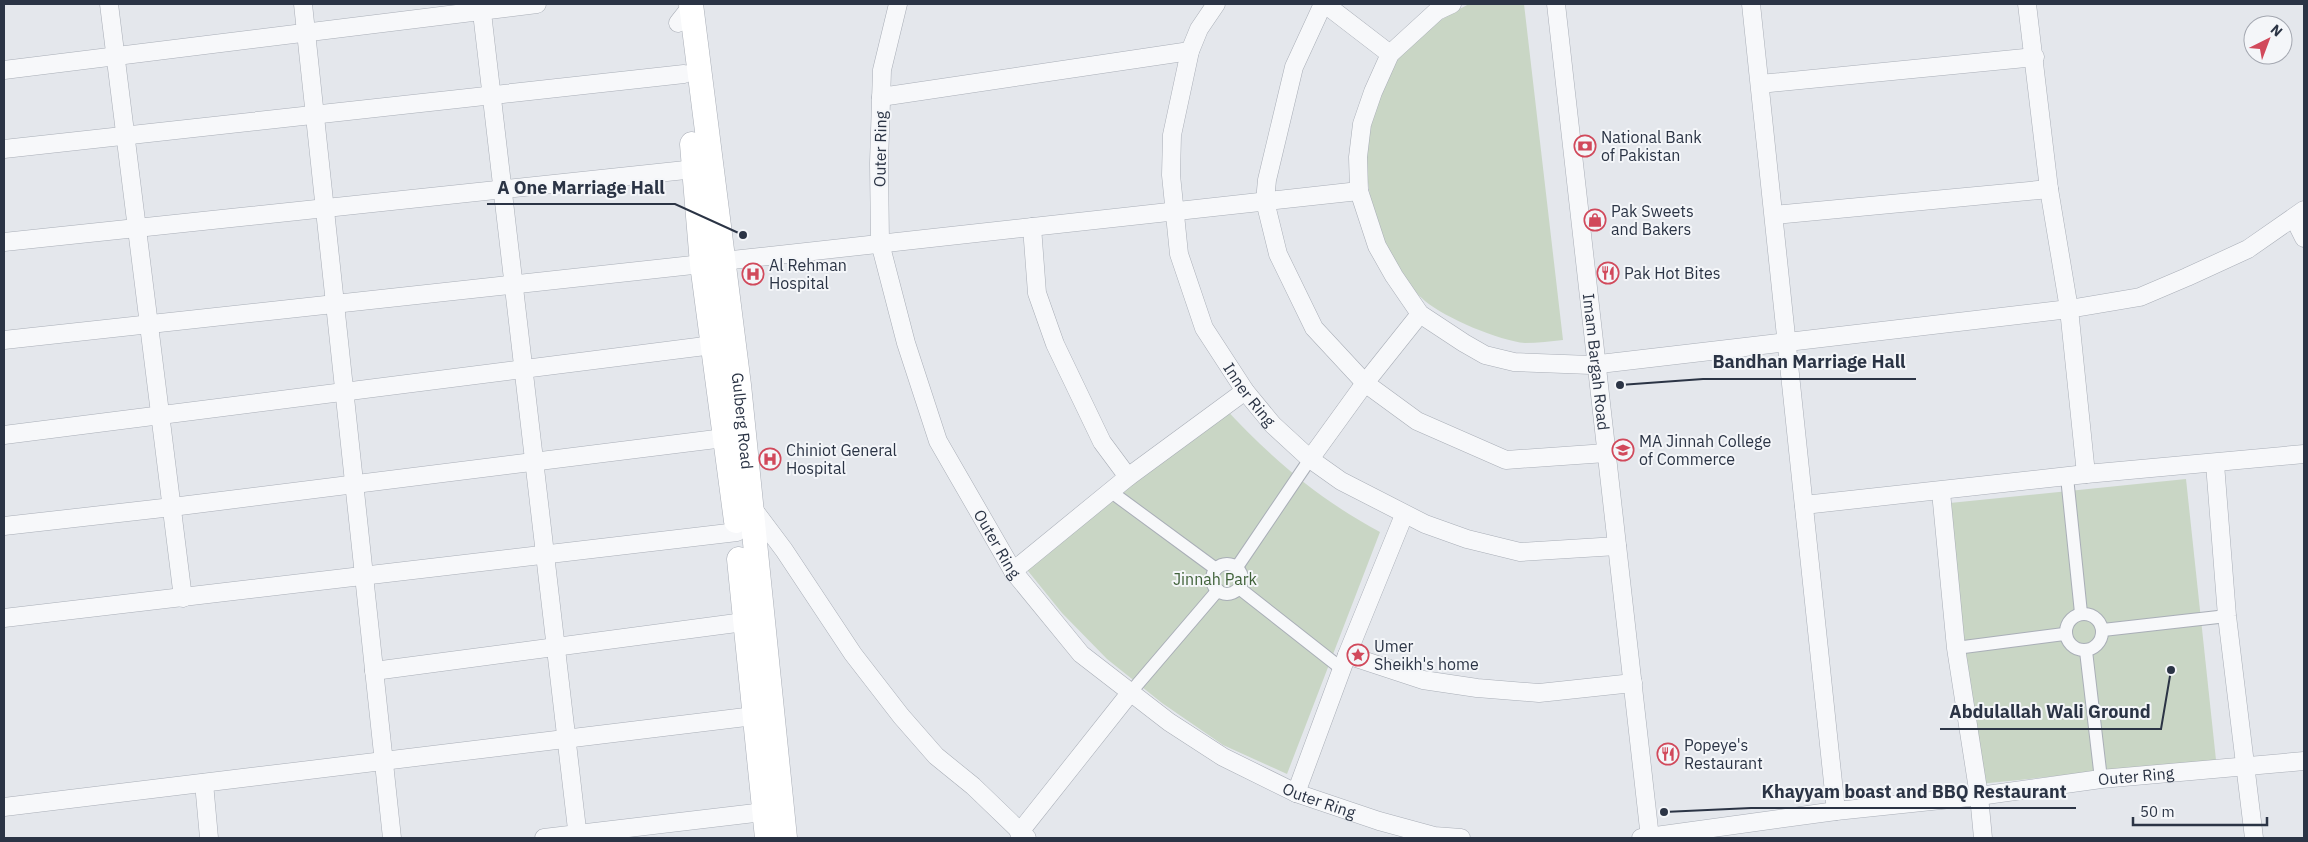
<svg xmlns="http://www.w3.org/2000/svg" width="2308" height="842" font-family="'IBM Plex Sans',sans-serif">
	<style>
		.green { fill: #c9d6c5 }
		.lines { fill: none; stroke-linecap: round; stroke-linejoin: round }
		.pedestrian-casing { stroke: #a9aeb7; stroke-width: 14 }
		.minor-casing { stroke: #a9aeb7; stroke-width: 19 }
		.secondary-casing { stroke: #a9aeb7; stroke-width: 25 }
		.pedestrian { stroke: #f7f8fa; stroke-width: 12 }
		.minor { stroke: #f7f8fa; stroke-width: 18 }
		.secondary { stroke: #fff; stroke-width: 24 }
		.labels { text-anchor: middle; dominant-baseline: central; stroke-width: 4; stroke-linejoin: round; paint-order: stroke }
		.poi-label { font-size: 16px; fill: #2b3445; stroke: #f4f6f9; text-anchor: start }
		.street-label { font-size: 16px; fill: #2b3445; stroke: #f4f6f9 }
		.park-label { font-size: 16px; fill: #3f6138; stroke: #f4f6f9 }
		.leader { fill: none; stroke: #2b3445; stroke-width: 2 }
		.callout-dot { fill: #2b3445; stroke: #f4f6f9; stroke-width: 2 }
		.callout-label { font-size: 18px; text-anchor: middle; font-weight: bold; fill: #2b3445; stroke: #f4f6f9; stroke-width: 4; stroke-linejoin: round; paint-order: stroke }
	</style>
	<rect width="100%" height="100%" fill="#e4e7ec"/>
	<g class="green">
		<path d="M1469 4H1524L1563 340C1551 341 1538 343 1525 343 1500 341 1445 318 1425 301 1383 264 1366 204 1366 151 1366 143 1365 135 1366 128 1370 112 1389 73 1398 59 1416 34 1442 18 1469 4Z"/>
		<path d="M1222 405C1270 457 1318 499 1380 532L1287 774 1223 745 1162 703 1107 659 1062 613 1024 566Z"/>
		<polygon points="2186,479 2216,760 1969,785 1940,504"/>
	</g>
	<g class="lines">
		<g class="pedestrian-casing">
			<g id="pedestrian">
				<polyline points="2067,477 2081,613"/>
				<polyline points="1110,491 1216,569"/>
				<circle cx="1227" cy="579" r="15"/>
				<polyline points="1237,567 1310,459"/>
				<polyline points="1239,588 1342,669"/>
				<circle cx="2084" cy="632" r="18"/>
				<polyline points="2103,630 2227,616"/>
				<polyline points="1956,648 2064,634"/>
				<polyline points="2086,651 2101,779"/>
				<polyline points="1130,693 1218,590"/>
			</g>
		</g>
		<g class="minor-casing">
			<g id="minor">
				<polyline points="109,4 183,598"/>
				<polyline points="303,4 392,838"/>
				<polyline points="481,4 578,838"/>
				<path id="s1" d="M898 4 882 70 879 163 880 243 906 343 938 441 1013 571 1081 654 1169 722 1223 757 1296 793 1379 821 1434 836 1461 838"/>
				<path id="s2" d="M1216 4 1199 29 1190 51 1172 135 1171 175 1179 254 1204 328 1245 391 1273 425 1310 459 1341 481 1425 524 1467 539 1520 552 1617 546"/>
				<polyline points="1323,4 1294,67 1267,180 1265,201 1278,254 1314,328 1365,383 1417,421 1506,460 1606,453"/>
				<polyline points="1325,4 1390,54"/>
				<polyline points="1452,4 1437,11 1390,54 1373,92 1362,124 1358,157 1359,191 1377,246 1394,276 1420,314 1464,343 1485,355 1514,362 1591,365 2069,309 2140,297 2187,277 2248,249 2304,210"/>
				<path id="s3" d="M1556 4 1650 838"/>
				<polyline points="1751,4 1836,811"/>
				<polyline points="2027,4 2049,189 2069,309 2086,474"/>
				<polyline points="678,23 693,4"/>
				<polyline points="4,70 537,4"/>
				<polyline points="1760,84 2035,57"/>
				<polyline points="881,97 1190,51"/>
				<polyline points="4,149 684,74"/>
				<polyline points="1774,215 2049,189"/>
				<polyline points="2294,218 2304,238"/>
				<polyline points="1032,227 1037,293 1055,344 1102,442 1128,477"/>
				<polyline points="4,242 695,169"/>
				<polyline points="723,261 1359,191"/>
				<polyline points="4,340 702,264"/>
				<polyline points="4,435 713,345"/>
				<polyline points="1310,459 1365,383 1420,314"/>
				<polyline points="2215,464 2227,616 2254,838"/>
				<polyline points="1941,492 1956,648 1979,796 1983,838"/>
				<polyline points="1804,505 2086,474 2304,454"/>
				<polyline points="751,506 784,550 853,654 901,716 936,756 973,786 1027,838"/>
				<polyline points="4,526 172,507 724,438"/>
				<polyline points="1013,571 1128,477 1245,391"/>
				<polyline points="4,618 737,532"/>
				<polyline points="1347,655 1423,680 1477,688 1539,693 1633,683"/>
				<polyline points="374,671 744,622"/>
				<polyline points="204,783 209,838"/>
				<polyline points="1296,793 1347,655 1404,515"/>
				<polyline points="4,807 754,716"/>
				<polyline points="1019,833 1130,693"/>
				<polyline points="544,838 764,812"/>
				<path id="s4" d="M1641 838 1836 811 1979 796 2101 779 2304 761"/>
			</g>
		</g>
		<g class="secondary-casing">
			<g id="secondary">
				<path id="s5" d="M691 4 739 385 785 838"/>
				<polyline points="692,144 702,264 736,521"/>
				<polyline points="739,559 767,838"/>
			</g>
		</g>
		<use href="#pedestrian" class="pedestrian"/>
		<use href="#minor" class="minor"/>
		<use href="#secondary" class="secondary"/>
	</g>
	<defs>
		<g id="bank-ring" transform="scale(1.125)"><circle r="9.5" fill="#f4f6f9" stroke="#d1495b" stroke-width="1.5"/><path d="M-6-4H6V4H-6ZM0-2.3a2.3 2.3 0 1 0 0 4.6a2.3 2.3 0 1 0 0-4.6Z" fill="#d1495b"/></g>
		<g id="shop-ring" transform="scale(1.125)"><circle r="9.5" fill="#f4f6f9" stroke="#d1495b" stroke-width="1.5"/><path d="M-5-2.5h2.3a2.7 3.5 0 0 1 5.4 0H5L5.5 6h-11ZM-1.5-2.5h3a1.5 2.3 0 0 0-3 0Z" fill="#d1495b"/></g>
		<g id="restaurant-ring" transform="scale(1.125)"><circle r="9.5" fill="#f4f6f9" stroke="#d1495b" stroke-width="1.5"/><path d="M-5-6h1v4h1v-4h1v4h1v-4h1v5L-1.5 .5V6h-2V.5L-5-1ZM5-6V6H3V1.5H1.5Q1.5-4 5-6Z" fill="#d1495b"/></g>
		<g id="hospital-ring" transform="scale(1.125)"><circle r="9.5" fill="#f4f6f9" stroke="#d1495b" stroke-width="1.5"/><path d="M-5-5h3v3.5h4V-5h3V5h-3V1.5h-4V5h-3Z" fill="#d1495b"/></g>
		<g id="university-ring" transform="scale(1.125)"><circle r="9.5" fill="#f4f6f9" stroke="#d1495b" stroke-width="1.5"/><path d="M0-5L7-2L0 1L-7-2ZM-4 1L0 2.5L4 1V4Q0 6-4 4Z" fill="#d1495b"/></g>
		<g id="sight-ring" transform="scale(1.125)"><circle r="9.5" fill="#f4f6f9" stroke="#d1495b" stroke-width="1.5"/><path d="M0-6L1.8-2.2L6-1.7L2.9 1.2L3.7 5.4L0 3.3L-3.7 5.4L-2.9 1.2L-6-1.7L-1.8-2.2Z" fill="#d1495b"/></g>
	</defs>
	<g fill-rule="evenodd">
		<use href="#bank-ring" x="1585" y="146"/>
		<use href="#shop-ring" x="1595" y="220"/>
		<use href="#restaurant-ring" x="1608" y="273"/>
		<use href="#hospital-ring" x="753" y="274"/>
		<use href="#university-ring" x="1623" y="450"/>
		<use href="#hospital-ring" x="770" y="459"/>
		<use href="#sight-ring" x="1358" y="655"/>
		<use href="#restaurant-ring" x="1668" y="754"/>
	</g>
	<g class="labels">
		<g class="poi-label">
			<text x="1601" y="137">National Bank<tspan x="1601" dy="18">of Pakistan</tspan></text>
			<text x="1611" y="211">Pak Sweets<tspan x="1611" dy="18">and Bakers</tspan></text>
			<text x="769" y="265">Al Rehman<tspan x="769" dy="18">Hospital</tspan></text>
			<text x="1624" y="273">Pak Hot Bites</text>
			<text x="1639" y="441">MA Jinnah College<tspan x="1639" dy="18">of Commerce</tspan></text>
			<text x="786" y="450">Chiniot General<tspan x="786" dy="18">Hospital</tspan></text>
			<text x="1374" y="646">Umer<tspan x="1374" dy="18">Sheikh's home</tspan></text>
			<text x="1684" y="745">Popeye's<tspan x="1684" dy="18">Restaurant</tspan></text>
		</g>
		<g class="street-label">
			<text transform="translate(880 149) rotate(-89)">Outer Ring</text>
			<text stroke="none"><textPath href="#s3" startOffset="360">Imam Bargah Road</textPath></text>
			<text stroke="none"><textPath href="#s2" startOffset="418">Inner Ring</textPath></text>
			<text stroke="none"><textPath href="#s5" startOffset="420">Gulberg Road</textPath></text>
			<text stroke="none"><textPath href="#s1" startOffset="566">Outer Ring</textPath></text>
			<text stroke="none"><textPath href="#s4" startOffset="499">Outer Ring</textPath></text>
			<text stroke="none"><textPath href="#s1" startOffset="986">Outer Ring</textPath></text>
		</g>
		<g class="park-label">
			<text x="1215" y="579">Jinnah Park</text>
		</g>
	</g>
	<path class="leader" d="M743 235L675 204H487M1620 385L1703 379H1916M2171 670L2161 729H1940M1664 812L1751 808H2076"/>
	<g class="callout-dot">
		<circle cx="743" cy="235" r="5"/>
		<circle cx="1620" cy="385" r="5"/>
		<circle cx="2171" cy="670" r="5"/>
		<circle cx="1664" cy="812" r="5"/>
	</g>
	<g class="callout-label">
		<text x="581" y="194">A One Marriage Hall</text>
		<text x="1809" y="368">Bandhan Marriage Hall</text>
		<text x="2050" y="718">Abdulallah Wali Ground</text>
		<text x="1914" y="798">Khayyam boast and BBQ Restaurant</text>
	</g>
	<rect width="2308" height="842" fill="none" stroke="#2b3445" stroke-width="10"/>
	<g transform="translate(2268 40) rotate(42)"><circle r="24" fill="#f4f6f9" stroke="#a4a8b1"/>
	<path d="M0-4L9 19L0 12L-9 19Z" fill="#d1495b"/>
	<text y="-8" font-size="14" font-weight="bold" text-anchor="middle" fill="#2b3445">N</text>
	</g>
	<path d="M2133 817v8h134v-8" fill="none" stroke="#2b3445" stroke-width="2.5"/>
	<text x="2140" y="817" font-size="15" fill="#2b3445" stroke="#f4f6f9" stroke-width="4" paint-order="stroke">50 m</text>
</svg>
